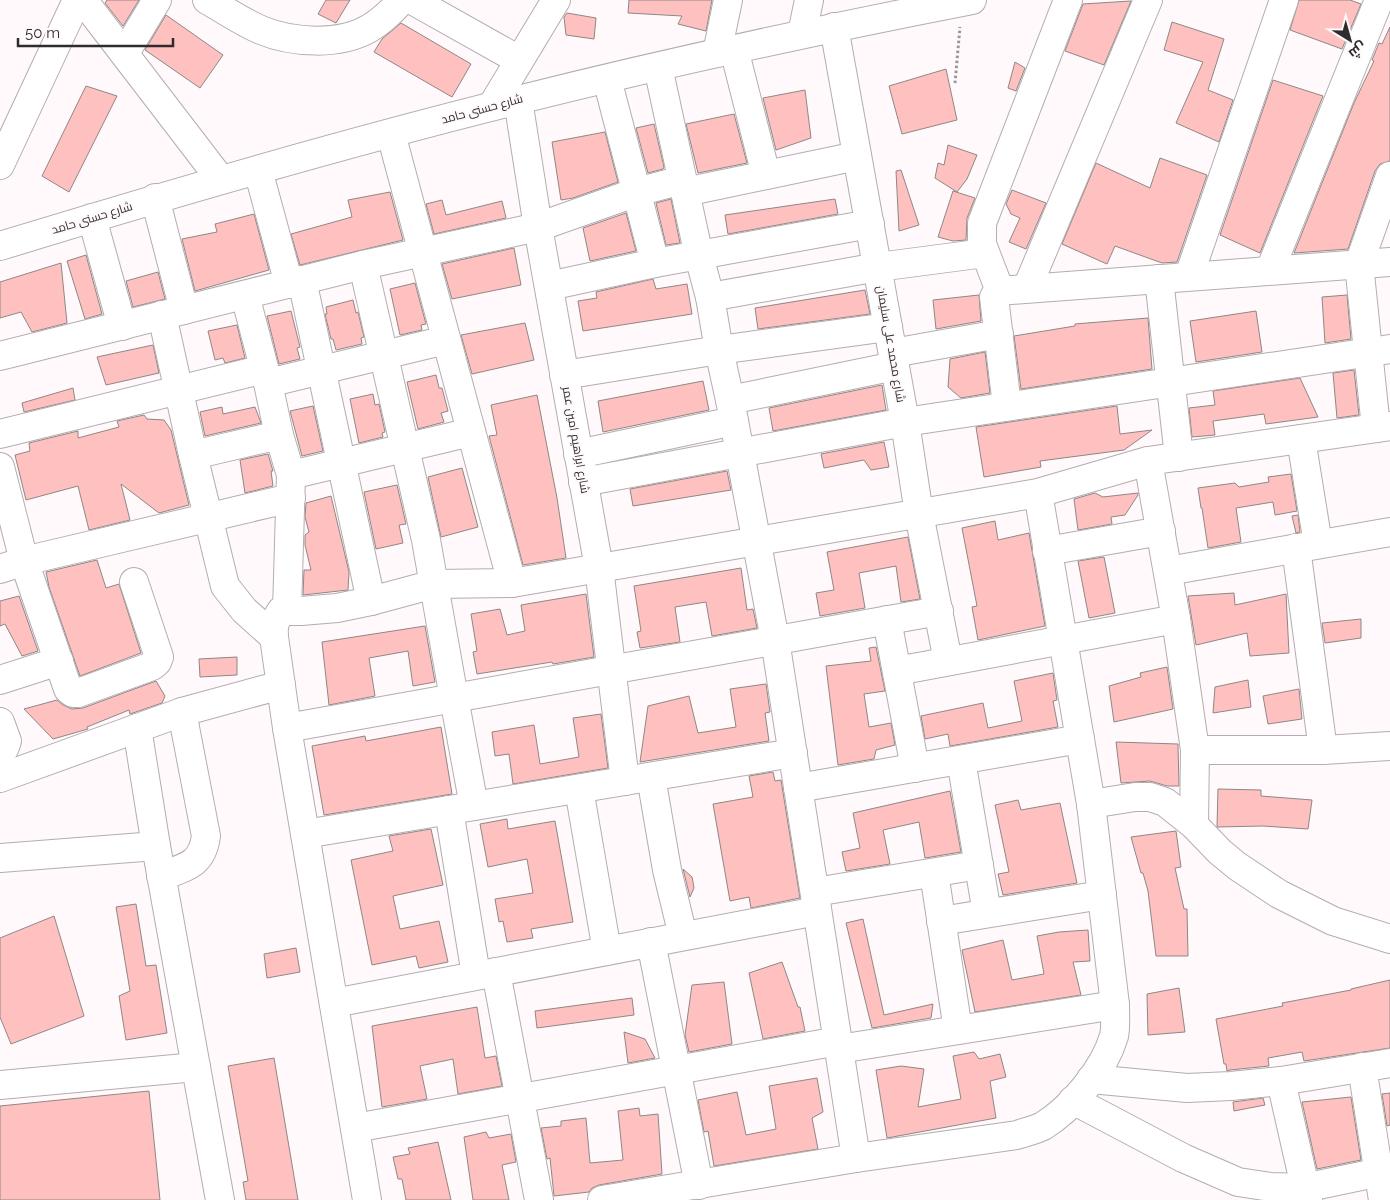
<svg xmlns="http://www.w3.org/2000/svg" width="1390" height="1200" font-family="Raleway,Cairo,sans-serif">
	<style>
		.building { fill: #fec1c0; stroke: #8e8787 }
		.lines { fill: none; stroke-linecap: round; stroke-linejoin: round }
		.minor-casing { stroke: #b4adaf; stroke-width: 30 }
		.path { stroke: #9a9697; stroke-width: 3; stroke-dasharray: 2.5 2.5; stroke-linecap: butt }
		.minor { stroke: #fff; stroke-width: 28 }
		.labels { text-anchor: middle; dominant-baseline: central; stroke-width: 4; stroke-linejoin: round; paint-order: stroke }
		.street-label { font-size: 12px; fill: #2f2c2d; stroke: #fff9fb }
	</style>
	<rect width="100%" height="100%" fill="#fff9fb"/>
	<g class="building">
		<polygon points="107,0 139,0 123,26 105,3"/>
		<polygon points="326,0 350,0 336,23 318,14"/>
		<polygon points="629,0 712,0 706,31 678,24 682,16 628,13"/>
		<polygon points="1299,0 1350,0 1361,4 1342,49 1290,30"/>
		<polygon points="1131,1 1104,65 1065,51 1083,4"/>
		<polygon points="567,13 596,18 594,39 566,35 564,17"/>
		<polygon points="166,15 223,55 200,88 145,50"/>
		<polygon points="1172,22 1224,39 1208,90 1233,100 1219,142 1176,123 1203,62 1164,50"/>
		<polygon points="401,23 471,64 452,97 374,52 382,39"/>
		<polygon points="1390,27 1390,161 1380,164 1375,171 1348,249 1294,253 1354,103 1374,61 1372,60 1379,43 1382,44"/>
		<polygon points="1015,62 1025,68 1016,91 1008,88"/>
		<polygon points="946,69 957,120 902,134 889,86"/>
		<polygon points="1273,80 1323,96 1260,253 1220,235"/>
		<polygon points="86,86 117,96 69,192 42,176"/>
		<polygon points="805,90 811,138 776,150 763,98"/>
		<polygon points="734,114 747,163 698,173 686,124"/>
		<polygon points="654,124 664,167 663,169 648,173 636,128"/>
		<polygon points="605,132 618,182 573,198 561,200 552,142"/>
		<polygon points="948,145 977,155 967,179 957,192 935,178 938,163 944,165"/>
		<polygon points="1160,158 1207,175 1177,262 1162,263 1115,246 1107,264 1062,244 1096,163 1150,188"/>
		<polygon points="901,170 919,225 899,231 896,171"/>
		<polygon points="1012,190 1046,203 1026,249 1009,242 1020,218 1011,214 1006,204"/>
		<polygon points="953,191 975,198 967,218 966,240 953,241 938,237"/>
		<polygon points="390,192 403,240 300,265 291,234 352,217 348,200"/>
		<polygon points="671,199 680,243 666,245 656,203"/>
		<polygon points="835,199 838,214 728,234 725,215"/>
		<polygon points="442,200 446,215 502,201 506,218 434,234 426,204"/>
		<polygon points="626,213 636,251 590,261 583,228"/>
		<polygon points="254,214 269,270 195,291 182,239 217,232 215,224"/>
		<polygon points="514,248 521,285 452,299 442,264"/>
		<polygon points="86,255 102,314 85,319 67,261"/>
		<polygon points="61,263 67,323 32,332 21,312 0,318 0,282"/>
		<polygon points="158,272 165,299 133,307 126,281"/>
		<polygon points="653,279 656,289 687,284 692,314 583,331 578,301 597,298 596,292"/>
		<polygon points="415,283 426,324 421,325 422,330 400,335 390,289"/>
		<polygon points="865,290 870,314 758,329 755,308"/>
		<polygon points="979,295 981,321 936,329 933,300"/>
		<polygon points="1347,295 1351,339 1325,343 1322,297"/>
		<polygon points="353,300 356,313 358,312 364,337 361,338 362,344 336,350 333,339 331,339 325,314 327,314 326,307"/>
		<polygon points="291,311 300,347 297,348 300,359 279,364 267,316"/>
		<polygon points="1256,311 1262,352 1196,362 1190,321"/>
		<polygon points="1148,318 1152,369 1021,389 1014,336 1075,326 1075,324"/>
		<polygon points="525,323 534,360 472,374 461,335"/>
		<polygon points="237,325 245,358 225,363 223,358 215,360 208,331"/>
		<polygon points="153,345 159,373 106,385 97,357"/>
		<polygon points="985,352 990,393 961,398 948,387 950,359"/>
		<polygon points="1354,370 1359,415 1337,418 1333,373"/>
		<polygon points="436,375 439,388 442,388 448,411 441,413 444,422 418,429 407,382"/>
		<polygon points="1300,378 1318,417 1266,424 1264,414 1213,421 1215,435 1192,437 1189,408 1215,405 1213,391"/>
		<polygon points="703,381 709,410 603,432 598,401"/>
		<polygon points="882,385 886,410 773,431 769,408"/>
		<polygon points="73,388 75,400 24,412 22,403"/>
		<polygon points="373,394 375,405 379,404 385,432 382,433 383,437 359,443 350,399"/>
		<polygon points="537,395 557,498 566,558 523,565 489,436 497,435 491,405"/>
		<polygon points="313,406 323,451 302,456 290,411"/>
		<polygon points="1117,406 1120,434 1152,430 1124,450 1040,461 1041,467 984,477 976,427"/>
		<polygon points="222,407 223,414 255,407 261,423 205,436 200,412"/>
		<polygon points="144,415 147,419 164,420 171,430 189,505 159,513 121,484 130,520 89,530 78,486 26,500 15,455 30,451 29,443 78,431 78,438 119,427 117,421"/>
		<polygon points="884,442 889,467 871,470 864,460 824,468 821,454"/>
		<polygon points="268,454 273,471 271,471 273,486 245,493 240,460"/>
		<polygon points="462,468 478,527 441,537 428,477"/>
		<polygon points="727,471 731,490 633,506 630,489"/>
		<polygon points="1291,474 1297,511 1275,515 1273,502 1236,508 1241,542 1208,548 1202,508 1201,508 1198,488 1235,483 1239,487 1269,482 1268,477"/>
		<polygon points="397,485 406,524 399,525 403,543 376,549 364,492"/>
		<polygon points="1095,493 1103,497 1138,493 1138,495 1125,515 1111,517 1112,524 1078,530 1074,499"/>
		<polygon points="331,496 349,572 348,590 303,595 304,570 311,570 305,545 305,535 309,532 305,517 306,503"/>
		<polygon points="1298,515 1300,532 1296,533 1292,516"/>
		<polygon points="995,521 998,540 1029,533 1045,626 978,640 972,607 977,606 962,528"/>
		<polygon points="908,537 920,599 901,602 896,566 859,573 865,608 820,616 816,593 834,590 827,552"/>
		<polygon points="1104,557 1115,613 1089,618 1078,561"/>
		<polygon points="97,560 106,588 119,584 141,653 80,676 49,587 46,572"/>
		<polygon points="741,568 747,610 753,609 757,628 712,636 706,602 675,607 680,642 640,648 637,632 641,631 634,586"/>
		<polygon points="1234,593 1235,605 1286,594 1289,653 1250,656 1247,633 1196,645 1188,596"/>
		<polygon points="586,594 594,657 553,664 552,662 477,674 473,652 477,651 471,614 500,609 507,635 525,631 521,605"/>
		<polygon points="19,596 38,651 22,656 5,624 0,626 0,601"/>
		<polygon points="1361,619 1361,638 1325,643 1322,623"/>
		<polygon points="425,626 435,682 413,686 408,651 369,658 375,696 329,705 322,642"/>
		<polygon points="876,647 885,691 864,694 869,727 891,723 895,745 876,750 874,759 838,765 826,666 871,661 869,648"/>
		<polygon points="237,657 237,675 200,677 199,659"/>
		<polygon points="1167,667 1173,709 1114,722 1109,686 1141,677 1140,673"/>
		<polygon points="1053,673 1057,700 1053,701 1058,727 950,746 948,734 925,739 921,716 983,703 988,728 1022,721 1014,681"/>
		<polygon points="1248,680 1251,707 1213,713 1215,687"/>
		<polygon points="156,681 165,696 162,703 130,714 129,710 87,727 88,729 53,739 24,709 57,700 63,705 72,709 83,708"/>
		<polygon points="766,684 770,712 765,713 769,741 640,762 648,706 689,696 698,733 736,727 730,689"/>
		<polygon points="1299,689 1302,719 1268,724 1263,696"/>
		<polygon points="601,714 608,768 513,784 509,754 495,756 492,732 534,725 540,764 579,757 573,718"/>
		<polygon points="441,727 452,794 324,815 312,746 365,736 366,741"/>
		<polygon points="1116,742 1178,744 1179,786 1167,786 1150,781 1121,783"/>
		<polygon points="773,772 775,781 781,780 800,898 751,908 749,897 730,901 713,804 753,797 749,776"/>
		<polygon points="1218,789 1261,790 1261,796 1312,800 1308,829 1263,826 1217,827"/>
		<polygon points="950,791 961,852 925,858 919,822 883,830 890,864 846,871 842,852 860,848 853,813"/>
		<polygon points="1018,800 1021,810 1060,803 1077,883 1003,895 998,874 1009,872 995,805"/>
		<polygon points="507,819 508,829 555,821 573,922 531,929 533,938 507,942 503,921 499,922 495,899 533,893 527,859 488,867 480,824"/>
		<polygon points="431,829 443,885 393,896 400,929 439,921 448,962 419,968 416,956 372,965 351,860 393,851 389,836"/>
		<polygon points="1176,831 1181,867 1175,868 1184,909 1187,909 1188,956 1156,956 1148,891 1143,873 1141,873 1131,837"/>
		<polygon points="683,869 692,877 693,882 694,888 690,897"/>
		<polygon points="136,904 146,966 156,965 167,1033 126,1040 119,996 130,991 116,907"/>
		<polygon points="54,916 84,1016 11,1044 0,1017 0,938"/>
		<polygon points="863,919 884,1015 933,1004 931,1018 872,1028 846,923"/>
		<polygon points="1088,930 1090,961 1073,962 1081,995 975,1012 962,950 1003,940 1012,980 1044,974 1037,936 1059,932"/>
		<polygon points="296,948 300,972 267,978 264,954"/>
		<polygon points="782,962 798,1007 800,1007 805,1031 763,1039 749,973"/>
		<polygon points="1390,980 1390,1048 1304,1061 1302,1052 1268,1058 1269,1066 1230,1070 1227,1071 1226,1064 1224,1064 1216,1019 1283,1006 1282,1003 1351,990 1351,989"/>
		<polygon points="724,982 732,1044 689,1052 685,1035 692,985"/>
		<polygon points="1179,988 1185,1032 1148,1035 1147,994"/>
		<polygon points="632,998 634,1015 537,1028 535,1011"/>
		<polygon points="477,1007 485,1058 496,1056 502,1086 458,1094 453,1059 420,1066 427,1099 382,1107 372,1026"/>
		<polygon points="624,1032 645,1039 655,1058 628,1063"/>
		<polygon points="974,1052 979,1059 1000,1054 1006,1077 990,1081 996,1118 887,1138 876,1070 901,1066 924,1069 918,1107 961,1099 953,1056"/>
		<polygon points="274,1058 298,1200 246,1200 243,1182 248,1181 228,1066"/>
		<polygon points="817,1078 823,1112 812,1118 818,1149 714,1166 708,1131 704,1132 698,1100 737,1092 746,1135 776,1129 769,1086"/>
		<polygon points="149,1091 160,1200 0,1200 0,1106"/>
		<polygon points="1390,1093 1390,1125 1387,1126 1382,1094"/>
		<polygon points="1351,1097 1361,1160 1317,1169 1302,1102"/>
		<polygon points="1263,1098 1265,1105 1234,1111 1233,1102"/>
		<polygon points="639,1108 640,1116 658,1114 662,1174 599,1185 592,1188 589,1192 554,1196 550,1158 547,1159 541,1128 561,1126 561,1121 586,1118 590,1163 623,1160 618,1111"/>
		<polygon points="486,1132 489,1138 511,1134 516,1162 502,1165 509,1200 473,1200 464,1137"/>
		<polygon points="438,1142 451,1200 406,1200 402,1179 398,1179 393,1157 410,1154 408,1148"/>
	</g>
	<g class="lines">
		<g class="minor-casing">
			<g id="minor">
				<polyline points="83,0 221,180"/>
				<path d="M207 0C225 10 242 22 261 30 292 43 340 46 370 28 382 21 393 10 402 0"/>
				<polyline points="412,0 519,60"/>
				<polyline points="834,27 905,422 919,514 948,661"/>
				<polyline points="802,34 809,0"/>
				<polyline points="734,49 766,175"/>
				<polyline points="125,53 157,0"/>
				<polyline points="717,53 728,0"/>
				<polyline points="658,67 699,256 710,297"/>
				<polyline points="607,79 655,263"/>
				<polyline points="518,100 538,227 599,568 625,781"/>
				<polyline points="492,106 556,0"/>
				<polyline points="391,134 512,583"/>
				<polyline points="0,165 77,0"/>
				<polyline points="258,170 289,284"/>
				<polyline points="685,192 857,156"/>
				<polyline points="155,198 184,310"/>
				<polyline points="92,218 122,326"/>
				<path d="M0 246C170 194 341 144 514 101 665 63 818 30 972 0"/>
				<polyline points="363,265 426,540 454,698 474,806"/>
				<polyline points="1270,270 1379,0"/>
				<polyline points="1189,276 1284,0"/>
				<polyline points="1159,279 1179,457"/>
				<polyline points="302,280 371,601"/>
				<polyline points="549,286 655,263 870,224"/>
				<polyline points="1027,288 1148,0"/>
				<polyline points="1000,291 982,244 982,223 1068,0"/>
				<polyline points="245,295 268,383 279,435 291,475 287,611"/>
				<polyline points="162,315 193,455 225,586 244,610 274,637"/>
				<polyline points="893,353 999,334"/>
				<polyline points="0,356 363,265 538,227 637,192 682,180"/>
				<polyline points="564,375 719,350 710,297 878,267 985,253"/>
				<polyline points="268,383 446,340"/>
				<polyline points="730,400 719,350 888,327"/>
				<polyline points="1007,406 994,297 998,291 1390,262"/>
				<polyline points="734,421 775,640 856,1158"/>
				<polyline points="1376,428 1359,264 1390,176"/>
				<polyline points="0,434 264,369"/>
				<polyline points="1301,439 1318,544"/>
				<polyline points="578,454 734,421 730,400 895,366"/>
				<polyline points="193,455 279,435"/>
				<polyline points="1148,461 1176,619 1195,750 1194,825"/>
				<polyline points="0,467 24,561 68,689 73,693 78,693 152,666 157,662 159,657 134,582"/>
				<polyline points="291,475 471,432"/>
				<polyline points="583,482 905,422 1390,349"/>
				<polyline points="1296,548 1323,750"/>
				<polyline points="1047,551 1161,531"/>
				<polyline points="0,569 24,561 291,498"/>
				<polyline points="1168,571 1390,532"/>
				<polyline points="887,620 915,768"/>
				<polyline points="897,671 1176,619"/>
				<polyline points="0,680 59,661"/>
				<polyline points="0,722 7,741 4,749 0,751"/>
				<polyline points="137,728 156,846 220,1200"/>
				<polyline points="287,728 939,611"/>
				<polyline points="1195,750 1323,750 1390,746"/>
				<polyline points="961,760 987,913"/>
				<polyline points="651,777 667,870 683,936"/>
				<polyline points="0,778 182,712 281,685"/>
				<polyline points="798,788 1080,739"/>
				<polyline points="579,789 607,951"/>
				<polyline points="1091,804 1135,797 1150,797 1165,802 1194,825 1220,852 1237,866 1279,894 1333,921 1390,939"/>
				<polyline points="449,810 476,975"/>
				<polyline points="305,834 793,753"/>
				<polyline points="0,858 156,846"/>
				<polyline points="934,873 958,1030"/>
				<path d="M161 876C186 867 202 865 206 836L182 712"/>
				<polyline points="815,892 979,865"/>
				<polyline points="941,921 1102,895"/>
				<polyline points="651,942 699,1185"/>
				<polyline points="496,972 539,1200"/>
				<polyline points="334,1003 817,911"/>
				<polyline points="839,1049 1115,1005"/>
				<polyline points="1362,1067 1383,1200"/>
				<polyline points="1091,1079 1187,1088 1231,1086 1281,1081 1390,1063"/>
				<polyline points="1281,1081 1308,1200"/>
				<polyline points="0,1085 196,1067"/>
				<polyline points="1073,1100 1183,1158 1238,1182 1271,1187 1304,1188 1390,1170"/>
				<polyline points="355,1128 838,1041"/>
				<path d="M367 1200 287 728 274 637C273 626 275 620 281 611H301L337 608 371 601 434 584 512 583 1038 493 1148 461 1390 426"/>
				<path d="M602 1200 856 1158 1017 1135C1025 1132 1035 1130 1043 1126 1072 1108 1104 1070 1114 1036 1116 1027 1115 1015 1115 1005L1091 804 1038 493"/>
			</g>
		</g>
		<polyline class="path" points="955,83 960,27"/>
		<use href="#minor" class="minor"/>
	</g>
	<g class="labels">
		<g class="street-label">
			<text transform="translate(482 109) rotate(-15)">شارع حسنى حامد</text>
			<text transform="translate(92 218) rotate(-17)">شارع حسنى حامد</text>
			<text transform="translate(891 344) rotate(80)">شارع محمد على سليمان</text>
			<text transform="translate(576 440) rotate(80)">شارع ابراهيم امين عمر</text>
		</g>
	</g>
	<g transform="translate(1350 40) rotate(143)" stroke="#fff9fb" stroke-width="4" paint-order="stroke">
	<path d="M0-4L9 19L0 12L-9 19Z" fill="#2f2c2d"/>
	<text y="-8" font-size="14" font-weight="bold" text-anchor="middle" fill="#2f2c2d">ش</text>
	</g>
	<path d="M18 38v8h155v-8" fill="none" stroke="#2f2c2d" stroke-width="2.5"/>
	<text x="25" y="38" font-size="15" fill="#2f2c2d" stroke="#fff9fb" stroke-width="4" paint-order="stroke">50 m</text>
</svg>
